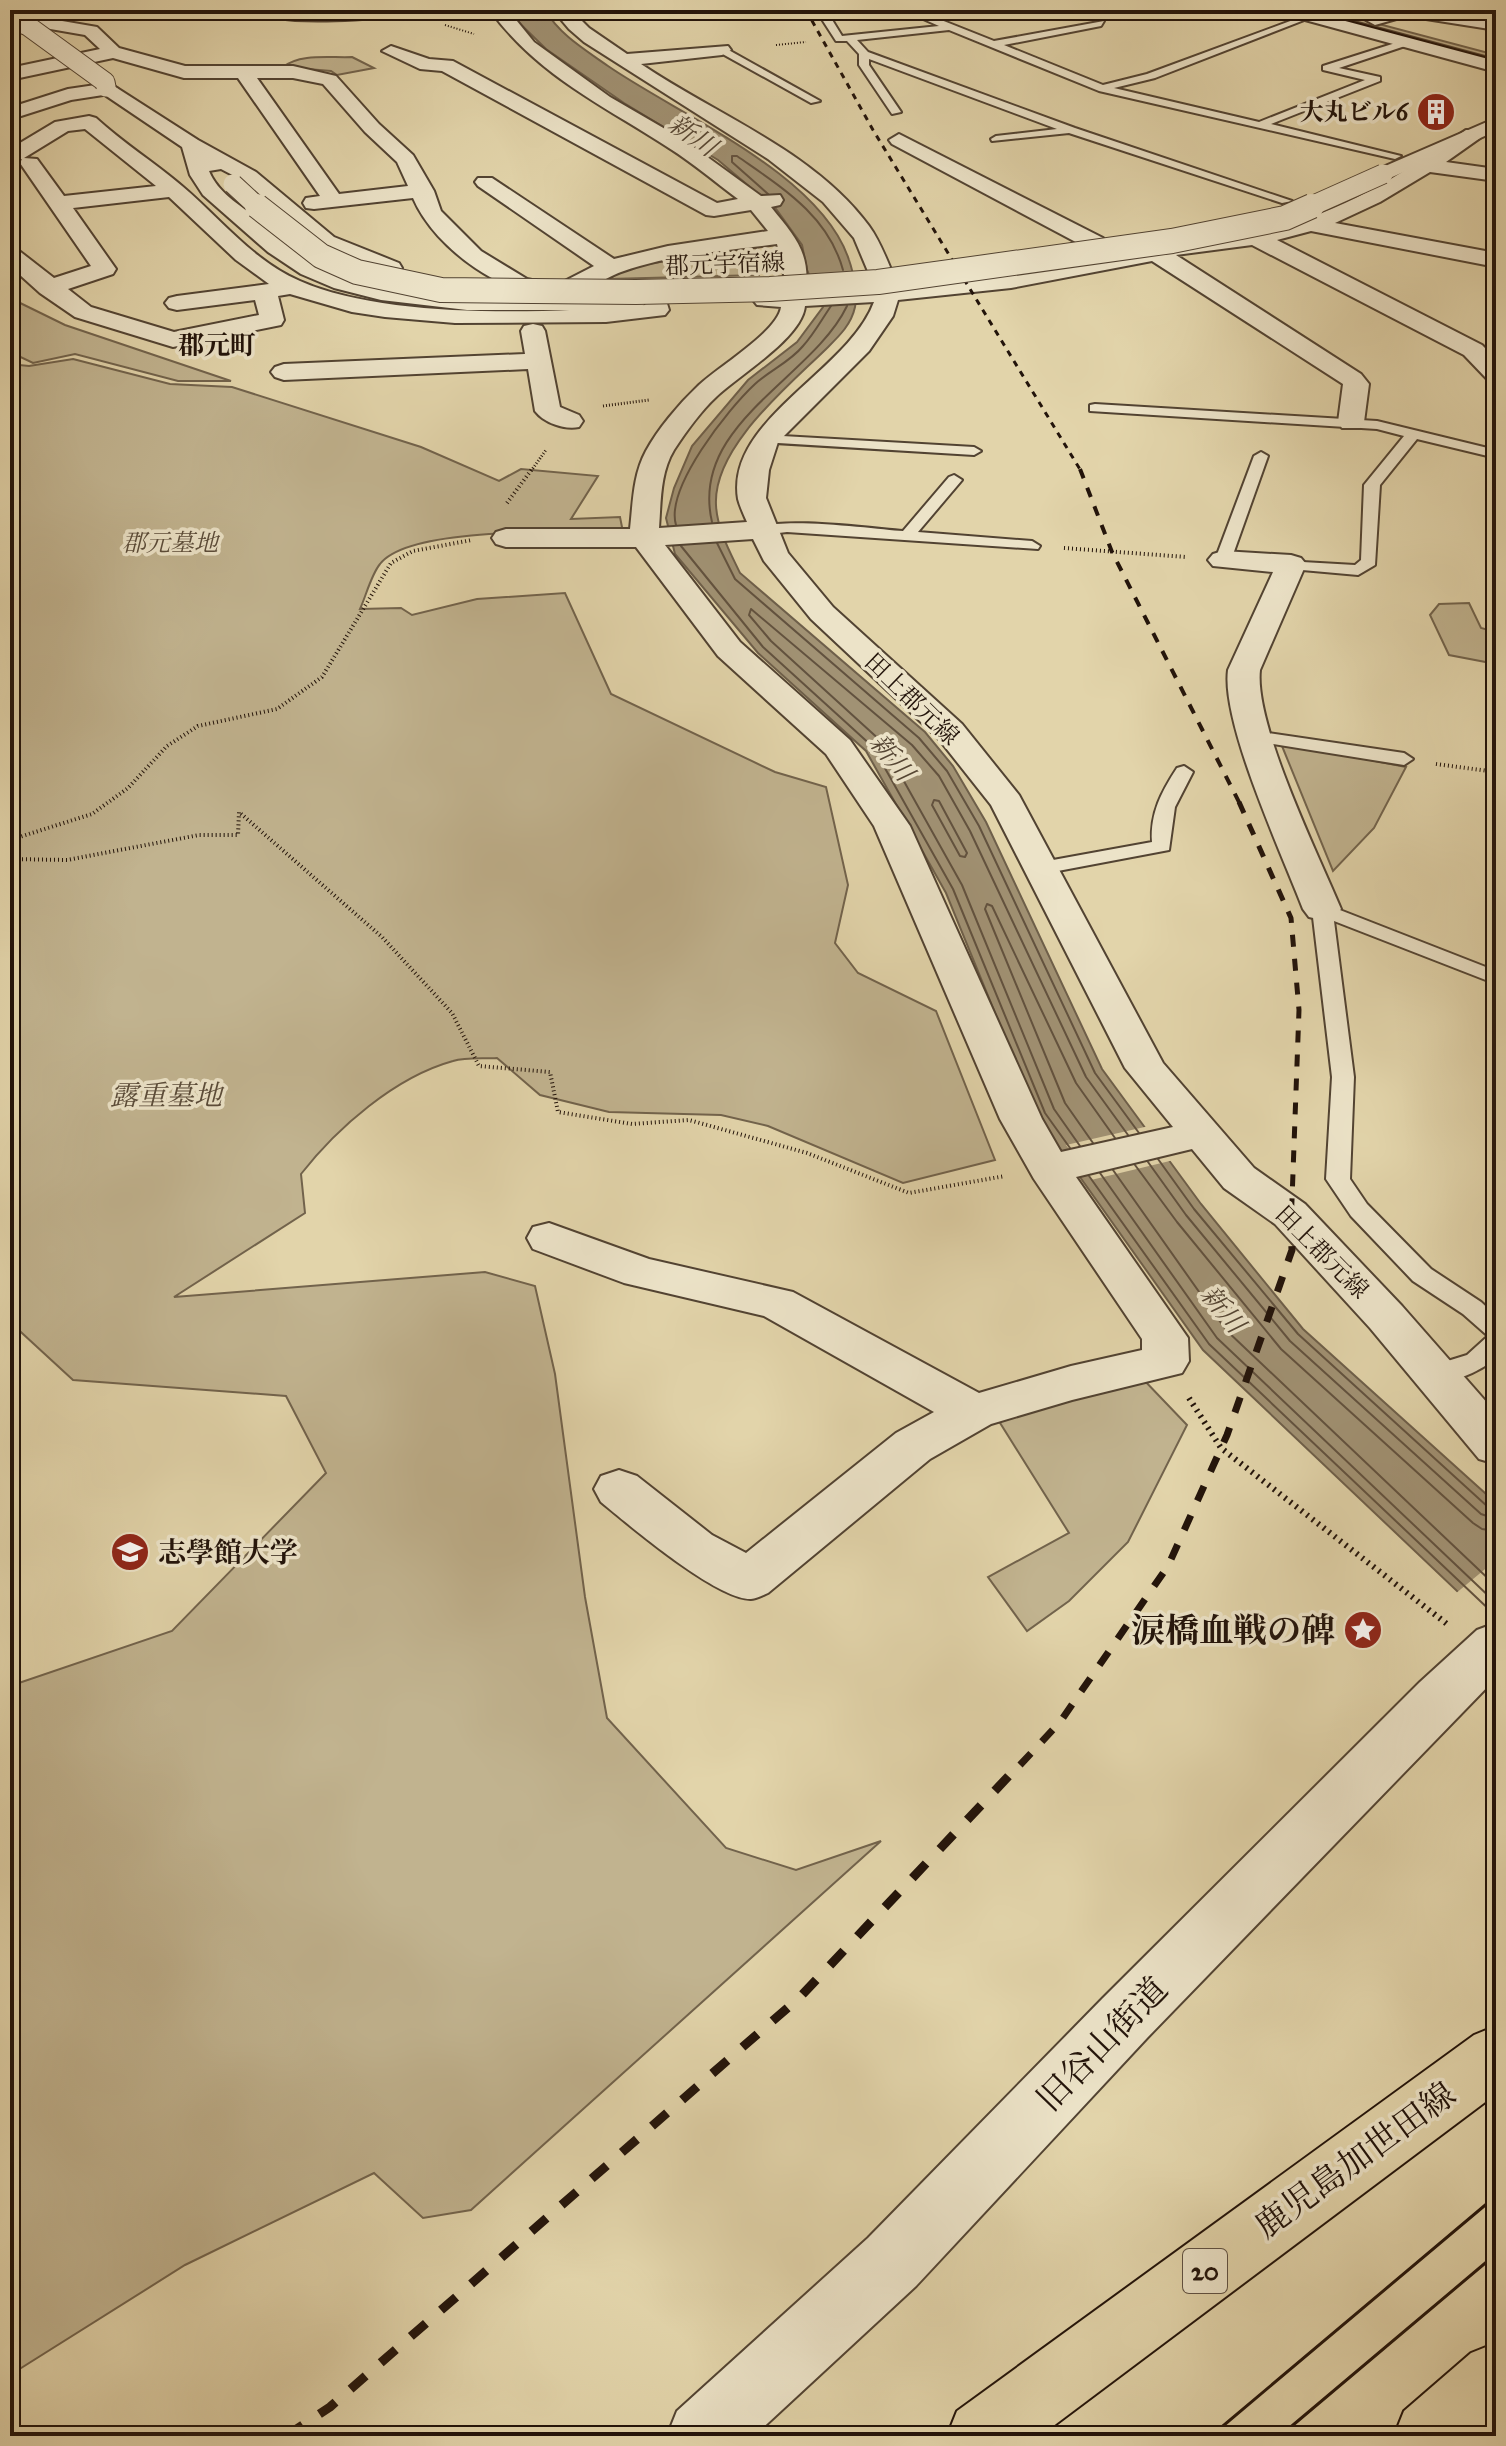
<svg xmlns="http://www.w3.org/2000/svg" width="1506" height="2446" font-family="'IM FELL Great Primer','Noto Serif JP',serif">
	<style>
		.green { fill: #c1b38f; stroke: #72634c; stroke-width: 2 }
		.water { fill: #a19274; stroke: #6e5f4a; stroke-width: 2 }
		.pier { fill: #e2d4aa }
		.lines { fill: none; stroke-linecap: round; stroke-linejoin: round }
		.shore { stroke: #62523f; stroke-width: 2 }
		.service-casing { stroke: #524332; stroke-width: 4 }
		.minor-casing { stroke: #524332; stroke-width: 4 }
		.tertiary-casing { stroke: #524332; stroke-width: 4 }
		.primary-casing { stroke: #22130a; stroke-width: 4 }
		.path-far3 { stroke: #22130a; stroke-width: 2; stroke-dasharray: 1 2; stroke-linecap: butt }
		.path-far2 { stroke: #22130a; stroke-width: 3; stroke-dasharray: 1 2; stroke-linecap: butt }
		.path-far1 { stroke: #22130a; stroke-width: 4; stroke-dasharray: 1 3; stroke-linecap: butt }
		.path { stroke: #22130a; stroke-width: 6; stroke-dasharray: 2 5; stroke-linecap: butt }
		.service { fill: #ece3c8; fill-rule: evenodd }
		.minor { fill: #ece3c8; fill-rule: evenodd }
		.tertiary { fill: #ece3c8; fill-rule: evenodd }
		.primary { fill: #e2d4aa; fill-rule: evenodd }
		.tram-far1 { stroke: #22130a; stroke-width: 2 }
		.tram { stroke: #22130a; stroke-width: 3 }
		.rail-far4 { stroke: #22130a; stroke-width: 3; stroke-dasharray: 6 6; stroke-linecap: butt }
		.rail-far3 { stroke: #22130a; stroke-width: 4; stroke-dasharray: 10 10; stroke-linecap: butt }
		.rail-far2 { stroke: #22130a; stroke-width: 5; stroke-dasharray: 12 12; stroke-linecap: butt }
		.rail-far1 { stroke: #22130a; stroke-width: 7; stroke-dasharray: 16 16; stroke-linecap: butt }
		.rail { stroke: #22130a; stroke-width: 9; stroke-dasharray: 20 20; stroke-linecap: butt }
		.tertiary-bridge-far1-casing { stroke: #524332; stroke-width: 21; stroke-linecap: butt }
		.tertiary-bridge-casing { stroke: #524332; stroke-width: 26; stroke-linecap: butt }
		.tertiary-bridge-far1 { stroke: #ece3c8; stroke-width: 19 }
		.tertiary-bridge { stroke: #ece3c8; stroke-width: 24 }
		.labels { text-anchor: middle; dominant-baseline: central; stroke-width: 7; stroke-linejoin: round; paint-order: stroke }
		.far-poi-label { font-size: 24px; font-weight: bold; fill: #22130a; stroke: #ece3c8; text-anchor: end }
		.far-street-label { font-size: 24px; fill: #22130a; stroke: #ece3c8 }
		.far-park-label { font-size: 24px; font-style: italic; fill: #5a4b39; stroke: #ece3c8 }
		.far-water-label { font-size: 26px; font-style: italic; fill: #554634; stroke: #ece3c8 }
		.far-quarter-label { font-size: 26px; font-weight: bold; fill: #22130a; stroke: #ece3c8 }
		.shield { fill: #ece3c8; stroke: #5f5143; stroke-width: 2 }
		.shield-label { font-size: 26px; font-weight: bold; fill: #22130a }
		.park-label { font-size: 28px; font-style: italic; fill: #5a4b39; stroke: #ece3c8 }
		.poi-label { font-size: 28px; font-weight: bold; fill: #22130a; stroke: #ece3c8; text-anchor: start }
		.near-poi-label { font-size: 34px; font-weight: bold; fill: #22130a; stroke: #ece3c8; text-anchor: end }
		.near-street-label { font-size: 34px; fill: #22130a; stroke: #ece3c8 }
	</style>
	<rect width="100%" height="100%" fill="#e2d4aa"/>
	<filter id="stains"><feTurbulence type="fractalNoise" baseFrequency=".0025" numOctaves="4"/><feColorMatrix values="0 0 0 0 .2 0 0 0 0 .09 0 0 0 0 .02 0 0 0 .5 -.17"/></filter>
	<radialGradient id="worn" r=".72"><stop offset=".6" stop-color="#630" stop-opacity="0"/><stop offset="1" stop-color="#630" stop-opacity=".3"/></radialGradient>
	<g class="green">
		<polygon points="1300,10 1326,10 1496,55 1496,62"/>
		<path d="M352 57 374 68 337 75 331 71 283 67C300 53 330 58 352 57Z"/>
		<polygon points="756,247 759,275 609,279 628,267"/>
		<polygon points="10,298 65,325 231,381 178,381 75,354 33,363 10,352"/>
		<path d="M73 359 170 384 232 387 421 447 499 481 521 469 598 476 571 519 620 517 623 532C574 533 410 525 380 564 371 575 366 596 360 609L401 608 412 615 477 599 565 593 611 694 775 772 826 787 848 885 835 943 858 973 936 1011 995 1160 903 1183 768 1126 721 1115 609 1112 540 1095 497 1058C483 1059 466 1057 453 1061 395 1077 337 1128 301 1174L305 1213 174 1297 485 1272 535 1286 555 1374 585 1597 607 1718 726 1848 796 1870 881 1841 471 2210 423 2218 374 2173 185 2265 10 2375V1686L172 1631 326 1473 286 1396 73 1380 10 1322V364L29 366Z"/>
		<polygon points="1469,603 1481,628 1496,632 1496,664 1449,655 1430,615 1439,604"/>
		<polygon points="1293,745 1406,767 1374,828 1333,871 1282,746"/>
		<polygon points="1142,1378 1187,1425 1128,1542 1069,1601 1027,1631 988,1577 1069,1533 997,1418"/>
	</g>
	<path class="water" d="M506 10H545C560 35 584 49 608 66 679 115 821 174 849 260 853 271 858 296 855 307 851 326 837 338 824 351 786 388 713 448 716 505 717 529 730 552 740 573L925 732 953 766 986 822 1102 1069 1201 1204 1303 1329 1496 1503V1628L1203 1350 1038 1118 946 893 866 751 758 653 675 554 666 518 674 488 692 446 748 380 797 342 823 307 807 270 802 245 776 209 718 160 624 103 546 49Z"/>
	<g class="pier">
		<polygon points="1149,1126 1174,1160 1091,1180 1066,1145"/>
		<polygon points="1496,1560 1496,1632 1455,1594"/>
	</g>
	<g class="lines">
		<g class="shore">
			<path d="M768 194 732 162V156H737C781 187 828 215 843 270"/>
			<path d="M712 522C689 424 812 379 847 306"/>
			<path d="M676 525C665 488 728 409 755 384 769 371 790 362 803 346 814 334 822 319 831 306"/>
			<polyline points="717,543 735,579 919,738 947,771 979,826 1095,1073 1139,1133"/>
			<polyline points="681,546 763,647 873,747 953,889 1045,1113 1070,1148"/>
			<polygon points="934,800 939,801 967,853 965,857 960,856 932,805"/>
			<polyline points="1093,1143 1065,1103 985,909 987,904 992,906 1076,1083 1115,1138"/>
			<polyline points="1080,1146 1054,1109 962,885 882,742 771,641 749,615 751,609 912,745 939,776 970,831 1086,1077 1128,1135"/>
			<polyline points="1158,1159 1194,1209 1298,1334 1488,1507 1496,1509"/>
			<polyline points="1148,1162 1186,1215 1290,1341 1481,1514 1496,1519"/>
			<polyline points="1135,1165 1177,1222 1281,1349 1473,1523 1482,1529 1496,1531"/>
			<polyline points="1113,1170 1226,1330 1496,1586"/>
			<polyline points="1100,1173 1217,1338 1496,1603"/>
			<polyline points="1089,1176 1209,1344 1496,1616"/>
		</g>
		<g class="service-casing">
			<g id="service">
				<polygon points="816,10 826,10 842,36 939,26 903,10 916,10 994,41 1104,21 1101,26 1004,45 1103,85 1147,74 1312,13 1312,17 1155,78 1114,88 1259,122 1365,80 1323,70 1323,66 1408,39 1411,44 1339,68 1380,77 1380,81 1271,124 1401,156 1395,159 1099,91 949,30 857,40 868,52 1075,128 1292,201 1282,203 1069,133 992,141 991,139 996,136 1057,129 869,59 869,65 901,112 892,114 859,65 859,54 847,41 836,41"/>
				<polygon points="719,48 725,48 820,101 811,103 719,52"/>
				<polygon points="1095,404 1377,421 1496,450 1496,458 1417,439 1380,485 1375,565 1358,575 1291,569 1285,567 1285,561 1355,565 1361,560 1364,485 1404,436 1377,429 1090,411 1090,405"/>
				<polygon points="765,435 974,447 981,451 974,455 760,442 760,436"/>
				<polygon points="1261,452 1268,456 1231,560 1229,563 1217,563 1215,560 1254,456"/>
				<path d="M954 475 962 480 918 532 1032 541 1040 546 1038 549 787 532 762 535 754 530C772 515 875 529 903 531L949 477Z"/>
				<polygon points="1254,731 1404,753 1413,759 1404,765 1248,740 1245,736 1248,732"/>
				<path d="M1184 766 1193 772 1175 807 1169 850 1042 874 1032 868 1042 862 1152 842C1150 813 1162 791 1177 768Z"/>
				<path d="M1322 903 1496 971V984L1334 921 1354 1077 1350 1179 1367 1204 1431 1269 1481 1302 1496 1316V1358C1481 1371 1445 1388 1425 1382L1421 1375 1425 1368 1467 1355 1488 1336 1463 1314 1413 1281 1351 1216 1326 1179 1332 1077 1312 909Z"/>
			</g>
		</g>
		<g class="minor-casing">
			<g id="minor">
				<path d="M254 10H429L420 15C388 17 275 29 254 10Z"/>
				<path d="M490 10H508L534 42 610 97 684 140 761 196 780 195 783 200 780 205 771 207C795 237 810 251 806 292L875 288 854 238 823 202 768 159 584 42 569 29 553 10H571L589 28 627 54 728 46 731 50 722 55 641 64C716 115 814 151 869 226 882 244 889 266 898 286L1011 274 1174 242 1235 233 1237 227C1247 225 1252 230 1261 230 1268 230 1278 227 1285 225 1351 208 1411 168 1466 130H1480L1483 134 1480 138 1446 162 1496 169V181L1430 172 1380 202 1335 223 1496 253V267L1311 231 1277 240 1482 345 1496 359V382L1487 379 1464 355 1252 245 1176 255 1361 374 1369 384 1364 422 1360 428H1342L1338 422 1343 384 1152 261 1011 288 898 300 893 316 869 351 778 442 769 470 766 498 788 553 833 607 962 724 1019 795 1163 1063 1254 1168 1305 1204 1402 1306 1496 1413V1464L1479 1459 1370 1328 1275 1224 1224 1188 1192 1149 1076 1177 1188 1338 1189 1361 1182 1373 1072 1400 991 1424 930 1459 768 1593C763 1595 756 1599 751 1599 717 1600 629 1525 601 1502L594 1489 601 1476 619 1470 637 1476 712 1535 746 1553 896 1433 934 1412 764 1316 624 1283 533 1249 527 1238 533 1227 549 1223 649 1259 793 1292 979 1393 1071 1366 1142 1350V1339L1034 1179 1000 1119 874 826 826 754 718 656 636 547H506L496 544 492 538 496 532 506 529H630C633 502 633 475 646 451 658 429 679 404 697 387 716 368 778 332 781 307L757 305 753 300 757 295 783 292 784 275 777 244C725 251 671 254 621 272 608 276 569 301 563 301 506 297 436 251 413 198L314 209 306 208 303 203 306 198 320 196 238 78H184L113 58 10 80V68L100 49 85 35 10 22V12L97 27 119 48 185 66H293L336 76 379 124 413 155 434 191 441 211 481 251 527 279 557 285 594 266 478 186 475 182 478 178H492L614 259 668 246 768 231 751 210 714 216 706 215 442 71 420 69 382 51 391 46 429 59 453 61 717 203 738 199C715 182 693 163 669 148 603 105 538 76 490 10ZM257 78H293L323 84 365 132 397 162 408 186 339 194ZM874 302C849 371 725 420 738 499 740 507 744 515 747 522L659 528C661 502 660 473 674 450 685 433 701 411 716 397 739 375 802 338 805 306ZM753 539 764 561 811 619 938 738 991 805 1125 1068 1173 1127 1061 1152 1042 1119 910 826 850 740 740 642 665 545Z"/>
				<polygon points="1391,10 1433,10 1496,20 1496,30 1407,16 1375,25 1366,20 1369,16"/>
				<polygon points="109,83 118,89 116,93 71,100 21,116 10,113 10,100 21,104 68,89"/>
				<path d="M89 116 96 118C123 143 154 162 182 186 220 218 253 261 300 281 383 318 540 314 631 306L645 305 649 297H665L669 310 665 315 606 322 455 323 385 317 352 312 290 294 278 296 284 320 281 325 173 347 75 317 40 293 10 266V248L18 250 54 278 91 266 20 163 22 159 10 164V149L55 122ZM85 129 156 186 64 196 37 159 24 158 68 131ZM169 197 236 260 269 284 177 296 169 298 165 303 169 308 177 310 255 300 259 315 174 332 91 307 68 289 113 274 116 269 73 208Z"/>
				<polygon points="899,134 1103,238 1106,243 1095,250 1087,248 892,144 889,140"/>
				<path d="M533 324 542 326 545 331 560 407 579 415 583 421 579 427C565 430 544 423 535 411L528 369 284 380 275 377 271 372 275 367 284 364 525 354 521 331 524 326Z"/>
				<path d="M1223 551 1291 555 1301 558 1306 564 1260 670C1254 724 1318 854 1341 909L1335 917 1322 920 1309 917 1303 909C1282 854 1221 723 1228 670L1273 572 1213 566 1208 560 1213 554Z"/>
				<polygon points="1496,1623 1496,1678 1147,2038 916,2286 754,2436 667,2436 677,2411 868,2238 1103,1998 1420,1682 1477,1630"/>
			</g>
		</g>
		<g class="tertiary-casing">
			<g id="tertiary">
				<polygon points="1280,10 1309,10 1496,60 1496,72 1283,14"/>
				<path d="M106 81 198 140 256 172 334 237 399 263 402 268 399 273H383L318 247 242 180 221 169 209 171C218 193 239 204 256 218 274 234 292 251 314 262 406 309 533 298 633 296L641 298 645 303 641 308 633 310H467L381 300 334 288 301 274 268 252 203 195 190 175 182 147 99 91 97 87 99 83Z"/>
				<polygon points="1496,118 1496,131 1390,178 1383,180 1373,174 1376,170"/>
			</g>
		</g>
		<g class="primary-casing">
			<g id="primary">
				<polygon points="1496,2026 1496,2094 1040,2436 947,2436 957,2411 1474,2035"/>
				<polygon points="1496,2343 1496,2424 1483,2436 1394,2436 1404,2411 1471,2353"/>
			</g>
		</g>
		<g class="path-far3">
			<polyline points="445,25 474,34"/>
			<polyline points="776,45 806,42"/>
		</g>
		<g class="path-far2">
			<polyline points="603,406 649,400"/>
			<polyline points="531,471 546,450"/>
		</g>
		<g class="path-far1">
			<polyline points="507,503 532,469"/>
			<polyline points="1064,548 1186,557"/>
			<polyline points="1436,764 1496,772"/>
			<polyline points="10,840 92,814 128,788 167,746 198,726 277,709 322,677 391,563 413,551 472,540"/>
			<polyline points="10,859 67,860 199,835 238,835 239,812 382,937 452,1013 479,1066 550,1072 558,1112 632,1124 689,1120 807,1153 909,1193 1005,1176"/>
		</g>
		<polyline class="path" points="1189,1398 1221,1448 1447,1624"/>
		<use href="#service" class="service"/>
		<use href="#minor" class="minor"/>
		<use href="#tertiary" class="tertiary"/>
		<use href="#primary" class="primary"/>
		<polyline class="tram-far1" points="1308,10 1496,60"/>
		<g class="tram">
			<polyline points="1211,2436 1496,2196"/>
			<polyline points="1280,2436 1496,2254"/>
		</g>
		<polyline class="rail-far4" points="806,10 873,130 1081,471"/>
		<polyline class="rail-far3" points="1080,469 1112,552 1240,804"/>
		<polyline class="rail-far2" points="1239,802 1291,918 1299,1010 1291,1227"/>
		<polyline class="rail-far1" points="1020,1765 1060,1722 1168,1566 1227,1435 1292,1250 1291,1225"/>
		<polyline class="rail" points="286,2436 330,2407 800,1997 1021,1763"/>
		<g class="tertiary-bridge-far1-casing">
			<g id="tertiary-bridge-far1">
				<polyline points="10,19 28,26 105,82 106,87"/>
				<polyline points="233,184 259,208"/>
				<polyline points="1307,208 1383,174"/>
			</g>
		</g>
		<g class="tertiary-bridge-casing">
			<polyline id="tertiary-bridge" points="257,206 321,256 357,272 441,290 636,292 770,289 878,282 1172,241 1285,218 1312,206"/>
		</g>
		<use href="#tertiary-bridge-far1" class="tertiary-bridge-far1"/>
		<use href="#tertiary-bridge" class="tertiary-bridge"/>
	</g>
	<defs>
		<g id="building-disc" transform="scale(2)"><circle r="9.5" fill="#8f2418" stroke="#ece3c8"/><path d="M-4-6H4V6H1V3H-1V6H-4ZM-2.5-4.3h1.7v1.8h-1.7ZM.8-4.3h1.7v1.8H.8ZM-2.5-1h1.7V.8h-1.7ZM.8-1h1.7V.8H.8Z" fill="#fff"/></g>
		<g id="university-disc" transform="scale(2)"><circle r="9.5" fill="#8f2418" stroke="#ece3c8"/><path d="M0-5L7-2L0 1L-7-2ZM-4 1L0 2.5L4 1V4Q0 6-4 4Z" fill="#fff"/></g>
		<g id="sight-disc" transform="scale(2)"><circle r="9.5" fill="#8f2418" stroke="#ece3c8"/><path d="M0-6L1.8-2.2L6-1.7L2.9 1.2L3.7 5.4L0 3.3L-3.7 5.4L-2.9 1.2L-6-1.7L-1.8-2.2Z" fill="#fff"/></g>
	</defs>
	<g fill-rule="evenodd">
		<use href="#building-disc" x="1436" y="112"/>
		<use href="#university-disc" x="130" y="1552"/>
		<use href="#sight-disc" x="1363" y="1630"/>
	</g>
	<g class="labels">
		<g class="far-poi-label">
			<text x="1408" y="112">大丸ビル6</text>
		</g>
		<g class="far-street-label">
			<text transform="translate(725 264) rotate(-2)">郡元宇宿線</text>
			<text transform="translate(912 699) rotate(44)">田上郡元線</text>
			<text transform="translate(1322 1252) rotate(45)">田上郡元線</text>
		</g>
		<g class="far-park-label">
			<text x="170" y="543">郡元墓地</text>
		</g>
		<g class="far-water-label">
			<text transform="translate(693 135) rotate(35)">新川</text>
			<text transform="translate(892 757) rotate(51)">新川</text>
			<text transform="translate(1223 1309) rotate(50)">新川</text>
		</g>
		<g class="far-quarter-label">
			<text x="217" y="345">郡元町</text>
		</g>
		<rect class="shield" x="1183" y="2249" width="44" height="44" rx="6"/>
		<g class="shield-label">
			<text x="1205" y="2271">20</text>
		</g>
		<g class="park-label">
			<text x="166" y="1095">露重墓地</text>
		</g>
		<g class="poi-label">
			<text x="158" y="1552">志學館大学</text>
		</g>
		<g class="near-poi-label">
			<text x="1335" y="1630">涙橋血戦の碑</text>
		</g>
		<g class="near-street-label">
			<text transform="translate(1102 2044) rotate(-46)">旧谷山街道</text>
			<text transform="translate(1355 2160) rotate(-36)">鹿児島加世田線</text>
		</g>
	</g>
	<rect width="1506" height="2446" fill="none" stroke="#e2d4aa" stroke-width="40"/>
	<rect x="12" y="12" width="1482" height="2422" fill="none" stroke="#22130a" stroke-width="4"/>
	<rect x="20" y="20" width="1466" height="2406" fill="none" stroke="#22130a" stroke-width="2"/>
	<rect width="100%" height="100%" filter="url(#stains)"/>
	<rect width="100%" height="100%" fill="url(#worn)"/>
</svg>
